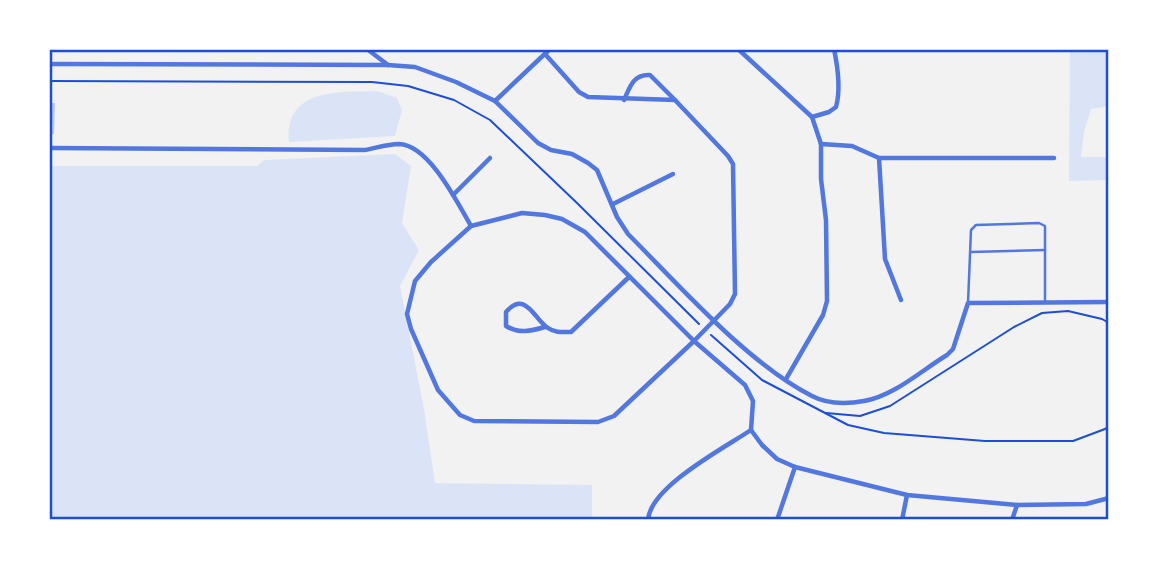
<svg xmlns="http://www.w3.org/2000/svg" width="1158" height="569" font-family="Ubuntu,sans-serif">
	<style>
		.green { fill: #dbe4f7 }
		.building { fill: #bdc9ec }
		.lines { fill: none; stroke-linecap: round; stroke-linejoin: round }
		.path { stroke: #1d4ed8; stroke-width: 2 }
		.service { stroke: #5277de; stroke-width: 2.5 }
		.minor { stroke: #5277de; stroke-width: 4.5 }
		.neatline { fill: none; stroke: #1d4ed8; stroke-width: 2.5 }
	</style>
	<rect width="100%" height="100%" fill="#f2f2f2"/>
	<g class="green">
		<polygon points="1070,49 1109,49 1109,106 1091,109 1084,132 1081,157 1109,157 1109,180 1069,181"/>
		<path d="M377 91 397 98 402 110 395 136 289 142C284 88 339 92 377 91Z"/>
		<polygon points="395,154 411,166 402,223 419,250 400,286 424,409 435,483 592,485 592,520 49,520 49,166 257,166 264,160"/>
	</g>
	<polygon class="building" points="49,103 55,103 54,134 49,134"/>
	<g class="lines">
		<g class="path">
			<polyline points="49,81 372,82 408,86 454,100 490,120 577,203 699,324"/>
			<polyline points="711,335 762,380 848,425 884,433 985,441 1073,441 1105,429 1109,426"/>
			<polyline points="826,413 860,416 890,406 1014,327 1042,313 1068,311 1102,319 1109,323"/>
		</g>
		<g class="service">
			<polyline points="971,252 1045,250"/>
			<polyline points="968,303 971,230 976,225 1039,223 1045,226 1045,301"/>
		</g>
		<g class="minor">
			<polyline points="367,49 388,65"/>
			<polyline points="738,49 812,117 821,144 821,179 826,220 827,301 823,315 786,379"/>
			<polyline points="545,54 579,92 588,97 675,100 728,156 733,164 735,294 730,304 694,341 614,416 598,422 474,421 460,415 438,390 411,329 407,314 415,281 431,262 471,226 522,213 545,215 562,219 585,232 694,341 745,385 753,401 751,430 762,445 777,459 795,467 907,495 1017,505 1086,504 1109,498"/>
			<path d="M49 64 388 65 415 67 456 82 495 101 538 143 551 150 572 154 588 163 597 170 617 217 628 234C679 285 747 363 812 396 827 404 847 404 864 401 894 396 922 370 947 355L953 349 968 303 1109 302"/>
			<path d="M624 100C630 87 633 74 650 75L675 100"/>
			<polyline points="495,101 550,49"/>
			<path d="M812 117 829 112 836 107C841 89 838 68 834 49"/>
			<polyline points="821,144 852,146 879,158 1054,158"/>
			<path d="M49 148 365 150C376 148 388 144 399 144 429 145 457 202 471 226"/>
			<polyline points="879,158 885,259 901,300"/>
			<polyline points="453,195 490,158"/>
			<polyline points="613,204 673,174"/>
			<path d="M545 327C531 331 519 334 506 326V312C526 289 535 321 548 328 555 333 563 332 571 332L629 277"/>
			<path d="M648 520C650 487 724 448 751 430"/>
			<polyline points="777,520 795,467"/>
			<polyline points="902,520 907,495"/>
			<polyline points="1012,520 1017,505"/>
		</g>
	</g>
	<rect width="1158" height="569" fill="none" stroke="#ffffff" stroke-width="102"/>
	<rect x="51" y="51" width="1056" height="467" class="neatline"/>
</svg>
